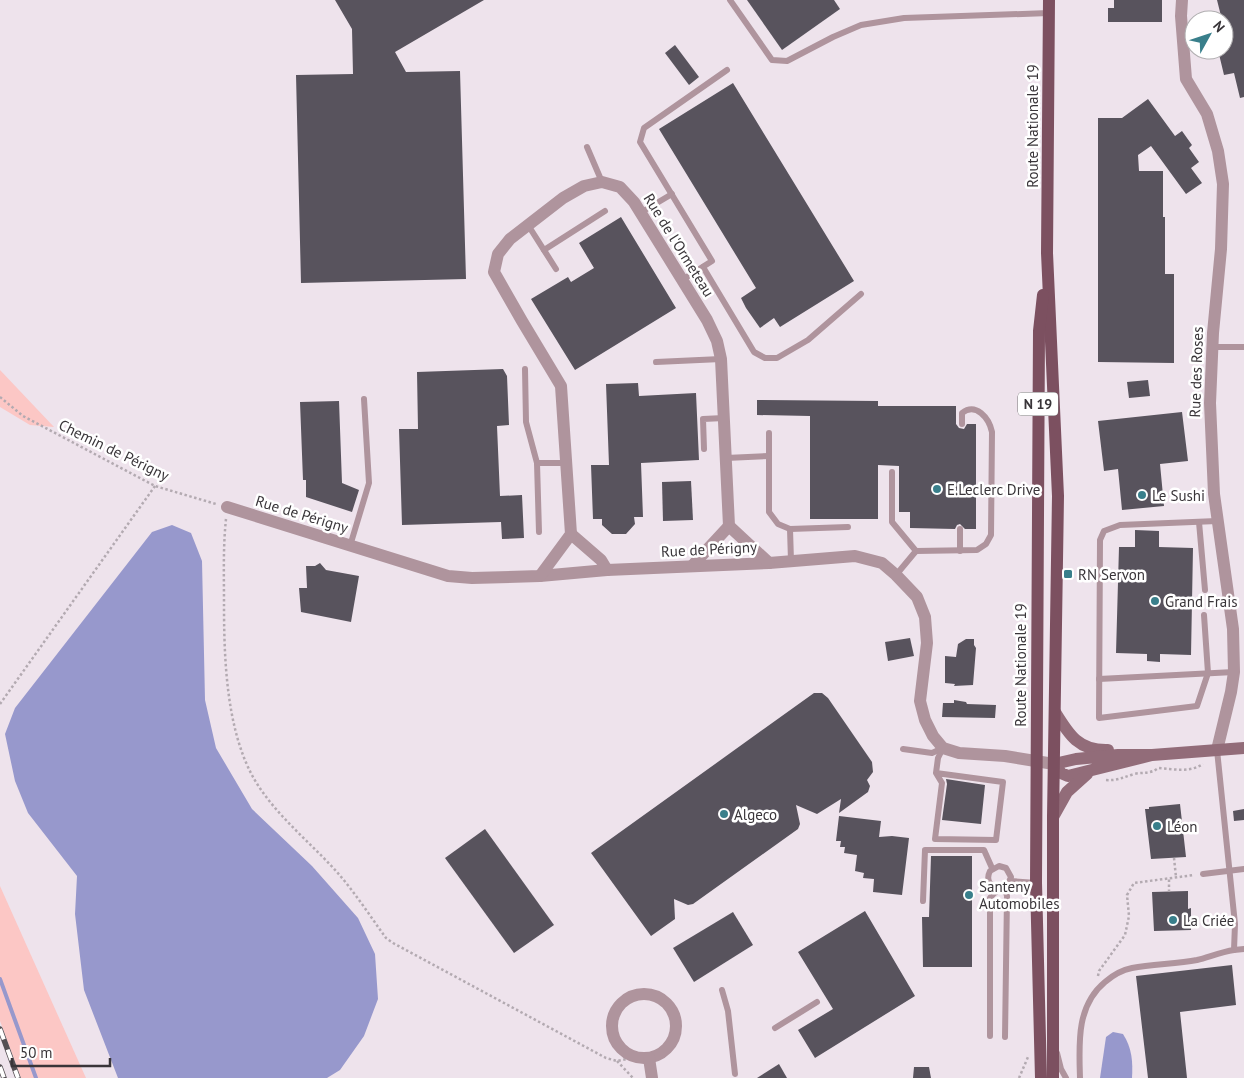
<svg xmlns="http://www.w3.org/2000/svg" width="1244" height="1078" font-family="'PT Sans',sans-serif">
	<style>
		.green { fill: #fcc7c5 }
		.water { fill: #9798cc }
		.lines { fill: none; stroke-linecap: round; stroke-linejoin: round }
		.stream { stroke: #9798cc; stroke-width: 4 }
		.building { fill: #58535d }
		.path { stroke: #b3aab1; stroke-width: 2.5; stroke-dasharray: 2.5 2.5; stroke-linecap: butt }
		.lane { stroke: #af949d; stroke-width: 6 }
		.street { stroke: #af949d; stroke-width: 12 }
		.secondary { stroke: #926c79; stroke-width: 12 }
		.primary { stroke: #7c5060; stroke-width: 12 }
		.rail-casing { stroke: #544f53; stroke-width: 5.5 }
		.rail { stroke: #fff; stroke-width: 4; stroke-dasharray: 11; stroke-linecap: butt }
		.poi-dot { fill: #397f8b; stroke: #fff; stroke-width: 2 }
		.labels { text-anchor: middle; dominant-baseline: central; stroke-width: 5; stroke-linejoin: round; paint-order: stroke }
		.shield { fill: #fff; stroke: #747274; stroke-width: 1 }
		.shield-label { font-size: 14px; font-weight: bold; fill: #393539 }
		.street-label { font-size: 15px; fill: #393539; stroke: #fff }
		.poi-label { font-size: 15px; fill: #393539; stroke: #fff; text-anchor: start }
	</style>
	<rect width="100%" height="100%" fill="#eee3ec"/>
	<g class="green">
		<polygon points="0,370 54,427 30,425 0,407"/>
		<polygon points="0,886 86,1078 21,1078 0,1021"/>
	</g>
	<g class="water">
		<polygon points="172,525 191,533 202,561 205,700 216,748 252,809 312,866 358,918 375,954 378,999 364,1036 340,1070 327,1078 118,1078 84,990 75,914 77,876 28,813 15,781 5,734 15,708 152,532"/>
		<path d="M1113 1032 1123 1034C1132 1048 1133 1062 1132 1078H1100L1106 1037Z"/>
	</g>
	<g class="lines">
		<polyline class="stream" points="0,979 36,1078"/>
	</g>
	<g class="building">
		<polygon points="335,0 484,0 395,52 406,72 460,71 466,279 301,283 296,75 353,74 352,29"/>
		<polygon points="747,0 834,0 840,9 782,50"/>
		<polygon points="1114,0 1162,0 1162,22 1108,22 1108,8 1114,8"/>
		<polygon points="1217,0 1244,0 1244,97 1240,98 1234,73 1224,75 1218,50 1224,50 1224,20 1222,20"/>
		<polygon points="675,45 699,77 689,85 665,53"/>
		<polygon points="733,83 854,281 780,327 774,318 760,328 746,308 741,298 756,288 659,129"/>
		<polygon points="1148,99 1175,136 1182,131 1192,145 1189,148 1199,162 1191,168 1202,183 1186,194 1151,146 1138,155 1139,171 1163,171 1163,217 1165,217 1165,274 1174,274 1174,363 1098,362 1098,118 1122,118"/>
		<polygon points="621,217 676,308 575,370 531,299 568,277 571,282 594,268 579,243"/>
		<polygon points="503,369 507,376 509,425 497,426 500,496 522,495 524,538 502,539 501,522 402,525 399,429 418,429 417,372"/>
		<polygon points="1148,380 1150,396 1129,398 1127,382"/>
		<polygon points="638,383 639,396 696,393 699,460 641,463 643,517 634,517 635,524 626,534 612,534 602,525 602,519 593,519 591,465 609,465 606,384"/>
		<polygon points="757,400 878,401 878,406 956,406 956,424 959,428 964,429 967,424 976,424 976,529 965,529 960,524 957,525 955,529 910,528 910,512 899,512 899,466 878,465 878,519 810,519 810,416 757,415"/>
		<polygon points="339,401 342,483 359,490 352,512 306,497 306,480 303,480 300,402"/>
		<polygon points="1182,412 1188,461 1160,464 1164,506 1122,510 1118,469 1104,471 1098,421"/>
		<polygon points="691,481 693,520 663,521 662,482"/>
		<polygon points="1135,530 1159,531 1159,547 1193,548 1191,655 1160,654 1160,662 1147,661 1147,654 1116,653 1119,547 1135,547"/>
		<polygon points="320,563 326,570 359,576 351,622 301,612 299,588 307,588 306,566 315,566"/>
		<polygon points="910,638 914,656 888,661 885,642"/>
		<polygon points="966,639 974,639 974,645 976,648 973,685 954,686 955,684 945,683 945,656 956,657 958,644"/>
		<polygon points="814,693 822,693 828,698 872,762 873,772 867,780 870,786 868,792 839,813 841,799 817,814 796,805 800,824 798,829 693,904 688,905 674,899 675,919 651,936 591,853"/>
		<polygon points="954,700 966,702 967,704 996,705 995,718 942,717 943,703 954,703"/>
		<polygon points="946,779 985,785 981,824 942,820 947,784"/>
		<polygon points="1180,804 1186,857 1151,859 1145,809 1149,809 1149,807"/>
		<polygon points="1244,809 1244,820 1234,821 1233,811"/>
		<polygon points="839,816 881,821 879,837 892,836 909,838 902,895 873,892 874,879 863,878 864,873 855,871 857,855 844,853 845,847 840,847 841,841 836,841"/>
		<polygon points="485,829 554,925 514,953 445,858"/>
		<polygon points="931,856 972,856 972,967 923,967 922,917 929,917"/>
		<polygon points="1188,891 1188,909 1191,908 1191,930 1154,931 1152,892"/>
		<polygon points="865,911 915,996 815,1058 798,1030 833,1009 798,952"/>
		<polygon points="733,912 753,945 694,982 673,948"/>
		<polygon points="1232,965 1236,1005 1180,1012 1187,1078 1148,1078 1136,976"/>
		<polygon points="779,1064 787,1078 757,1078"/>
		<polygon points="914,1067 929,1067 931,1078 913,1078"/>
	</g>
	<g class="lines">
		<g class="path">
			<polyline points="0,397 23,416 155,486 216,504"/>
			<path d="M226 519C223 547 224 575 224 603 224 657 226 728 253 777 274 814 308 840 336 871 354 891 370 916 386 938L393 943 606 1058 617 1061 636 1057"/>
			<polyline points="0,704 155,486"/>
			<path d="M1106 780C1117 781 1124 777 1134 774 1143 772 1151 774 1158 768 1174 769 1189 773 1203 764"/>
			<polyline points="1174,858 1176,877"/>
			<polyline points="1169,892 1169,878"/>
			<polyline points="1098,976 1099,971 1125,935 1129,916 1127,895 1134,883 1194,875"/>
			<polyline points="617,1061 633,1078"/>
			<polyline points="1019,1078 1028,1057"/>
		</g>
		<g class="lane">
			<polyline points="730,0 772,60 787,61 833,37 861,25 904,18 1049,13"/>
			<polyline points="587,147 602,182"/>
			<polyline points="640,213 672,194"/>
			<polyline points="528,225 556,269"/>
			<polyline points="544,250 605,211"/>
			<polyline points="703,267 754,352 765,358 777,358 808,340 861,294"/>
			<polyline points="682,280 712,261 640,142 644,128 727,70"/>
			<polyline points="1212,347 1244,347"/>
			<polyline points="656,362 721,359"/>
			<polyline points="525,369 526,422 537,463 539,532"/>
			<polyline points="769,433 769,512 778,524 790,529 848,527"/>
			<polyline points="704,449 703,419 724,418"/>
			<polyline points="726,458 769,456"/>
			<polyline points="537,463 566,463"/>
			<polyline points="892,472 892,522 916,551"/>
			<polyline points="1199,522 1205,590"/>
			<polyline points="790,529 791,561"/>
			<polyline points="960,529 960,551"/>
			<polyline points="350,546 369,483 364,399"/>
			<path d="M896 575 916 551 977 550 986 544 991 535 992 432C989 418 976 402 962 413V424"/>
			<polyline points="1204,615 1208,673 1197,706 1099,718 1100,540 1104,531 1120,525 1217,521"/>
			<polyline points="1099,679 1234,672"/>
			<polyline points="903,749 932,753 943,748"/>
			<polyline points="936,773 1003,782 996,840 935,839 942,783 936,773 938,758 943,748"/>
			<polyline points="1203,874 1244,869"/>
			<polyline points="1010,881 1036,883"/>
			<polyline points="923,901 925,850 984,850 992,868"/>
			<polyline points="1234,950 1244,949"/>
			<polyline points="722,990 728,1011 735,1074"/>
			<polyline points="775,1028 817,1002"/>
			<path d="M990 1036V898C996 888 1008 889 1011 877L1006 868 999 866 990 871C986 879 989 886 998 888"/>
			<polyline points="1005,1037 1007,896 1005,887"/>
			<polyline points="1057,1053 1061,1069 1066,1078"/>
			<path d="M1080 1078C1079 1044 1076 1006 1105 982 1113 975 1122 970 1132 968 1153 964 1176 964 1197 960 1209 957 1221 952 1234 950L1235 924 1217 750"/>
		</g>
		<g class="street">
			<polyline points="1182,0 1181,16 1186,79 1207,114 1218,151 1223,184 1221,249 1213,333 1210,403 1214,494 1233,629 1234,672 1231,692 1217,750"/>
			<polyline points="227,507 448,576 472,578 540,576 607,570 769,563 855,556 882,563 896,575 917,597 925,617 927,643 920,701 925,720 933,736 943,748 959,753 1005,756 1054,764"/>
			<polyline points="571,534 601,560 607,570"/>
			<polyline points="692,566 729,526"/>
			<polyline points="540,576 571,534 561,386 522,321 494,272 498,254 510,239 563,198 584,186 602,182 620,187 634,202 707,320 717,341 721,359 729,526 769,563"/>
			<circle cx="644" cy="1026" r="32"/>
			<polyline points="649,1058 652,1078"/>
		</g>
		<g class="secondary">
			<path d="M1055 712C1069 735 1079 751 1108 750"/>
			<polyline points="1152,755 1068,776 1061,773 1054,764 1076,759 1118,755 1152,755 1244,748"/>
			<polyline points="1053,817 1067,792 1087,774"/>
		</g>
		<g class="primary">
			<polyline points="1049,0 1047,253 1058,496 1053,817 1053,1078"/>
			<polyline points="1041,1078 1036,883 1039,331 1043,295"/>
		</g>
		<g class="rail-casing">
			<g id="rail">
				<polyline points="0,1029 18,1078"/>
				<polyline points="0,1067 4,1078"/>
			</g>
		</g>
		<use href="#rail" class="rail"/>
	</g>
	<g class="poi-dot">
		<circle cx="937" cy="489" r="5"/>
		<circle cx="1142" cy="495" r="5"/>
		<rect x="1063" y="569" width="10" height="10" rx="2.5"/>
		<circle cx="1155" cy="601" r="5"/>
		<circle cx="724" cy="814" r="5"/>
		<circle cx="1157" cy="826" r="5"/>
		<circle cx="969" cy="895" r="5"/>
		<circle cx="1173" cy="920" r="5"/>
	</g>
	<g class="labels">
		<rect class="shield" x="1018" y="392.5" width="40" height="23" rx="4"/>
		<g class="shield-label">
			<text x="1038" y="404">N 19</text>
		</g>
		<g class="street-label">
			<text transform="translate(1032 126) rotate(-90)">Route Nationale 19</text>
			<text transform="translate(679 245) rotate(58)">Rue de l'Ormeteau</text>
			<text transform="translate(1196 372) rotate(-88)">Rue des Roses</text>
			<text transform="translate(114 450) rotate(26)">Chemin de Périgny</text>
			<text transform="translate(302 514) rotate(17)">Rue de Périgny</text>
			<text transform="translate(709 549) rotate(-3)">Rue de Périgny</text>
			<text transform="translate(1020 665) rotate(-90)">Route Nationale 19</text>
		</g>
		<g class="poi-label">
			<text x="947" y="489">E.Leclerc Drive</text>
			<text x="1152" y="495">Le Sushi</text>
			<text x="1078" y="574">RN Servon</text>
			<text x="1165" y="601">Grand Frais</text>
			<text x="734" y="814">Algeco</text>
			<text x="1167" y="826">Léon</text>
			<text x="979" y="886">Santeny<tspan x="979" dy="17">Automobiles</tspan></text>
			<text x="1183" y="920">La Criée</text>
		</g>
	</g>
	<g transform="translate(1209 35) rotate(50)"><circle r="24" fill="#ffffff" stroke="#b0aeb0"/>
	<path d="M0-4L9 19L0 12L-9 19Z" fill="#397f8b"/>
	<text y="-8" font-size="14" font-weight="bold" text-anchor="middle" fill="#393539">N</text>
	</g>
	<path d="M12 1058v8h98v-8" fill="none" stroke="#393539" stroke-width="2.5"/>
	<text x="20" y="1058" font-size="15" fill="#393539" stroke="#ffffff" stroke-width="4" paint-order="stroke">50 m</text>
</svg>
